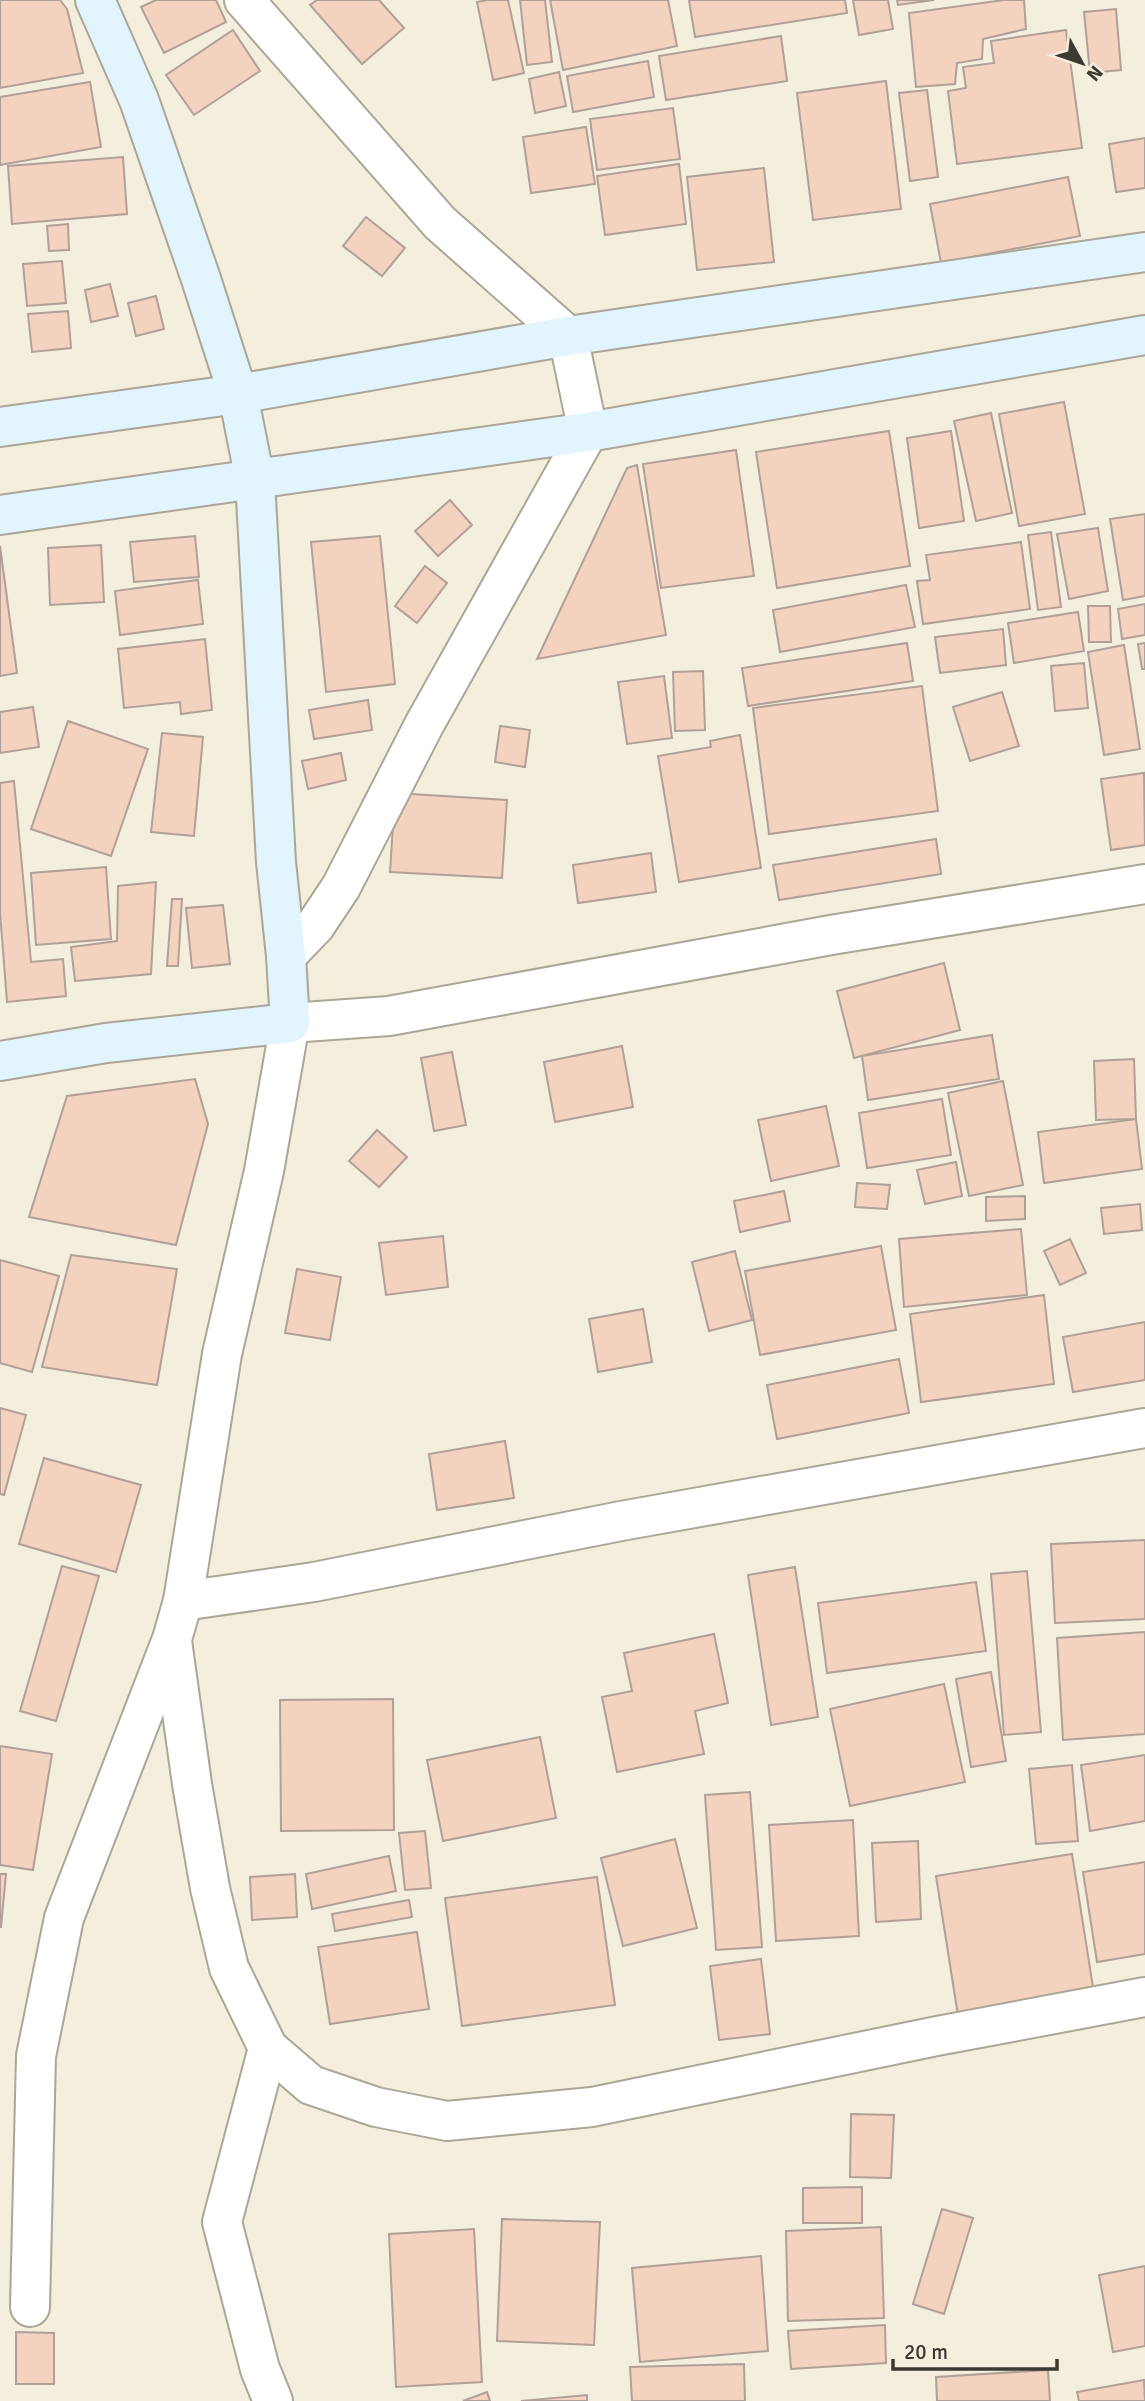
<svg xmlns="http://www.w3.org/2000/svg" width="1145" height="2401" font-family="Signika,sans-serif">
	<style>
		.building { fill: #f4d2c0; stroke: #b1a098; stroke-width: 2 }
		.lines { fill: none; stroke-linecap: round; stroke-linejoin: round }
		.street-casing { stroke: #aba696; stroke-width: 42 }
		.secondary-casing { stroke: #aba696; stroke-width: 42 }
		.street { stroke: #fff; stroke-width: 38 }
		.secondary { stroke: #e2f4fe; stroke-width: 38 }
	</style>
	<rect width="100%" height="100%" fill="#f4eedd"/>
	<g class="building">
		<polygon points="0,0 60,0 67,9 83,73 0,88"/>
		<polygon points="156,0 216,0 226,22 164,53 141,7"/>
		<polygon points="317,0 379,0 404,28 362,64 310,5"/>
		<polygon points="487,0 508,0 524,73 493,80 477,2"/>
		<polygon points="520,0 545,0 552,62 527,65"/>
		<polygon points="550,0 668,0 677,46 563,70"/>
		<polygon points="689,0 845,0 847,13 695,37"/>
		<polygon points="853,0 888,0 893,29 859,35"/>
		<polygon points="897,0 934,0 898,5"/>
		<polygon points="1004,0 1024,0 1026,29 983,39 982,59 957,63 955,84 916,87 909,13"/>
		<polygon points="1116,9 1121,70 1090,73 1084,12"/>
		<polygon points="233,30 260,71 194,115 166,75"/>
		<polygon points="1066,30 1082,148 957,164 948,91 966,88 963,67 994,63 991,41"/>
		<polygon points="781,36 787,81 666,100 659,56"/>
		<polygon points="648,61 654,97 573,112 567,76"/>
		<polygon points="559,72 566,106 535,113 529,79"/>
		<polygon points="886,81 901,209 813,220 797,93"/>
		<polygon points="90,82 101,147 0,165 0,97"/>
		<polygon points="927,90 938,177 910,181 899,93"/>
		<polygon points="673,108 680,159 597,170 590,119"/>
		<polygon points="586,127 595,184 531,193 523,137"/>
		<polygon points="1145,138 1145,188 1116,192 1109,144"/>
		<polygon points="123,157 127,214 12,224 8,166"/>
		<polygon points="679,164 686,224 605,235 597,176"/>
		<polygon points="764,168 774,262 697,270 687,177"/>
		<polygon points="1068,177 1080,236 941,263 930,204"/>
		<polygon points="366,217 405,248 382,276 343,246"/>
		<polygon points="68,224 69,250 49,251 47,226"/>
		<polygon points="62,261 66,303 27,306 23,264"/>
		<polygon points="110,284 118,316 91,322 85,290"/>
		<polygon points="156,296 164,329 136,336 128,303"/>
		<polygon points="68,311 71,348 32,352 28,314"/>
		<polygon points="1064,402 1085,514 1019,526 999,414"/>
		<polygon points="991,413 1012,513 976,521 954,421"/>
		<polygon points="889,431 910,566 777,588 756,452"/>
		<polygon points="951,431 964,521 919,528 907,438"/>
		<polygon points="736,450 754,576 661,588 643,464"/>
		<polygon points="637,465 666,635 537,659 627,468"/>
		<polygon points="450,500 472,525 438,556 415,531"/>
		<polygon points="1145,514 1145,596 1123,600 1110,519"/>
		<polygon points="1098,528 1108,591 1069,599 1057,534"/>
		<polygon points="1051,532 1061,607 1038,610 1028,535"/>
		<polygon points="195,536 199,577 134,582 130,542"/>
		<polygon points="380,536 395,684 326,692 311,542"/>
		<polygon points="1021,542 1030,609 923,624 917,581 930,580 926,555"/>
		<polygon points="101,545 104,602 50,605 48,548"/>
		<polygon points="0,546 17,673 0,676"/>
		<polygon points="425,566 447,583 417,623 395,606"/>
		<polygon points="198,580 203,624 120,635 115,591"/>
		<polygon points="906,585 915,627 780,652 773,610"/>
		<polygon points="1145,604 1145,635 1122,639 1118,609"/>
		<polygon points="1088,606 1110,606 1111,642 1089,642"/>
		<polygon points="1078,612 1084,651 1014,663 1008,623"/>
		<polygon points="1003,629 1006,665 940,673 935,637"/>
		<polygon points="205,639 212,710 181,714 180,702 124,708 118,649"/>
		<polygon points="907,643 913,681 748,706 742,668"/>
		<polygon points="1145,643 1145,669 1142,669 1138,644"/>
		<polygon points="1124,645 1140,749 1104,755 1088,652"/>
		<polygon points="1084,663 1088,708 1055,711 1051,666"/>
		<polygon points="703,671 705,730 675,731 673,672"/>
		<polygon points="664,676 672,738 627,744 618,682"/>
		<polygon points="922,686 938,811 769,834 753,708"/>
		<polygon points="1002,692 1019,746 970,761 953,707"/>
		<polygon points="368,700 372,730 314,739 309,710"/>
		<polygon points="33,707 39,747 0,753 0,712"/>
		<polygon points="68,721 148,749 111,856 31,829"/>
		<polygon points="500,726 530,730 525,767 495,762"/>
		<polygon points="162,733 203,737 194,836 151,832"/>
		<polygon points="740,735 761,868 679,882 658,756 711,747 710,741"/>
		<polygon points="341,753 346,780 308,789 302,761"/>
		<polygon points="1144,773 1145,845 1111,850 1101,779"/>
		<polygon points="14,781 31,962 63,959 66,996 7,1002 0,912 0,783"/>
		<polygon points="395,793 507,800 502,878 390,872"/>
		<polygon points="936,839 941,874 779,900 773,865"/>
		<polygon points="651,853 656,892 578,903 573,865"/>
		<polygon points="106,867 111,939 36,945 31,873"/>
		<polygon points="156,882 151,974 75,981 71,947 117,941 118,886"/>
		<polygon points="172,899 182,899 178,966 167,966"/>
		<polygon points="223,905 230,964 192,968 186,908"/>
		<polygon points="944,963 960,1030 854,1058 837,991"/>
		<polygon points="992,1035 999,1079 868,1100 862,1056"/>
		<polygon points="622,1046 633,1107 555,1122 544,1062"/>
		<polygon points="452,1052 466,1125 434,1131 421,1058"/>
		<polygon points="1134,1059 1136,1119 1096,1120 1094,1061"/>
		<polygon points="195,1079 208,1124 176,1245 29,1217 67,1096"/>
		<polygon points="1003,1081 1023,1185 969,1196 948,1093"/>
		<polygon points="942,1099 951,1155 867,1168 859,1113"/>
		<polygon points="826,1106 839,1166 771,1181 758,1120"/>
		<polygon points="1136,1119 1142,1169 1044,1183 1038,1132"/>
		<polygon points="377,1130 407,1157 379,1187 349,1161"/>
		<polygon points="956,1162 962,1196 925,1204 917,1170"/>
		<polygon points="857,1183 890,1185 887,1209 855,1207"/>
		<polygon points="784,1191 790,1221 740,1232 734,1201"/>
		<polygon points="1025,1196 1025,1219 986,1221 986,1197"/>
		<polygon points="1140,1204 1142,1230 1104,1234 1101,1208"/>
		<polygon points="1021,1229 1027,1295 904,1307 899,1239"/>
		<polygon points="443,1236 448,1287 386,1295 379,1243"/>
		<polygon points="1070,1239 1086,1273 1060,1285 1044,1251"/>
		<polygon points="881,1246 896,1330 760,1355 745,1271"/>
		<polygon points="735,1251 752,1320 709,1331 692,1262"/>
		<polygon points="71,1255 177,1269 157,1385 42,1367"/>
		<polygon points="0,1260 59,1276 32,1372 0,1363"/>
		<polygon points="297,1269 341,1277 330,1340 285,1333"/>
		<polygon points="1044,1295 1054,1384 921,1402 910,1314"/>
		<polygon points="643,1309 652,1362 598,1372 589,1319"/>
		<polygon points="1145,1322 1145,1380 1073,1392 1063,1337"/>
		<polygon points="899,1359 909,1413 777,1439 767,1385"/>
		<polygon points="0,1408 26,1415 4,1495 0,1494"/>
		<polygon points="505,1441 514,1498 437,1510 429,1454"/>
		<polygon points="44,1458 141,1485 116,1572 19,1544"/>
		<polygon points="1145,1540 1145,1619 1055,1623 1051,1544"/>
		<polygon points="62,1566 99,1576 56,1721 20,1711"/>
		<polygon points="795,1567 818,1717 771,1725 748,1575"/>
		<polygon points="1027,1571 1041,1732 1004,1735 991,1574"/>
		<polygon points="976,1582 986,1651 827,1673 818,1603"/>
		<polygon points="1145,1632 1145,1734 1063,1740 1057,1638"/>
		<polygon points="714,1634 728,1703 695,1711 704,1754 617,1772 602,1697 632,1691 624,1653"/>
		<polygon points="991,1672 1006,1761 971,1767 956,1679"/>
		<polygon points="944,1684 965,1782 850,1806 830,1709"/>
		<polygon points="393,1699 394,1830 281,1831 280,1700"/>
		<polygon points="540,1737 556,1818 443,1841 427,1760"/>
		<polygon points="0,1746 52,1754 33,1870 0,1865"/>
		<polygon points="1145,1755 1145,1821 1090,1831 1081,1765"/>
		<polygon points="1072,1765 1078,1841 1036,1844 1029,1769"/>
		<polygon points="750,1792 762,1947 716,1950 705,1795"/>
		<polygon points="853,1820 859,1936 776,1941 769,1825"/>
		<polygon points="425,1831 431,1888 405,1890 399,1833"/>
		<polygon points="675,1839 697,1928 623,1946 601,1858"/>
		<polygon points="918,1841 921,1919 876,1922 872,1843"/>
		<polygon points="1072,1854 1095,2000 959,2022 936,1876"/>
		<polygon points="389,1856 396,1891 312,1909 306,1874"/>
		<polygon points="1145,1862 1145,1954 1097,1962 1083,1872"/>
		<polygon points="0,1874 6,1874 1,1927 0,1927"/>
		<polygon points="295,1874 297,1917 252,1920 250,1877"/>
		<polygon points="597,1877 615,2005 462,2026 445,1898"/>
		<polygon points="409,1900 412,1917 335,1931 332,1914"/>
		<polygon points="417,1932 429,2009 330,2024 318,1947"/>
		<polygon points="761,1959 770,2034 719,2040 710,1966"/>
		<polygon points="851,2114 894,2115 891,2178 850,2177"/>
		<polygon points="862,2187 862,2223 803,2223 803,2188"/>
		<polygon points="942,2209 973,2218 944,2314 913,2304"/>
		<polygon points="502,2219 600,2222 594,2345 497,2341"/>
		<polygon points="881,2227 884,2318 788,2321 786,2231"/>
		<polygon points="474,2229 482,2382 396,2387 389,2234"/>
		<polygon points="761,2256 768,2351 640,2362 632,2268"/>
		<polygon points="1145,2266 1145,2346 1113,2352 1099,2275"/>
		<polygon points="885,2325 886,2363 791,2369 788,2331"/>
		<polygon points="16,2332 54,2333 54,2384 16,2384"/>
		<polygon points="744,2364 745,2401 632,2401 630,2367"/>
		<polygon points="1048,2370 1050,2401 937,2401 936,2377"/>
		<polygon points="1144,2380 1145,2401 1079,2401 1077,2392"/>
		<polygon points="487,2392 490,2401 463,2401"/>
		<polygon points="587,2395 587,2401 521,2401"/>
	</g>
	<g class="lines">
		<g class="street-casing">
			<g id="street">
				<polyline points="244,0 440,223 568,336 588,432 424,725 341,887 315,926 286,956"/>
				<polyline points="183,1601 314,1582 621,1521 1145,1428"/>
				<polyline points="172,1641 192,1784 210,1888 229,1968 268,2048 311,2085 376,2107 447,2121 592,2107 937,2036 1145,1997"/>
				<polyline points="268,2048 222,2222 260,2369 273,2401"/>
				<polyline points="30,2307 36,2056 64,1918 172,1639 183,1601 222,1354 264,1171 290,1023 389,1016 831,935 1145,884"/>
			</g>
		</g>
		<g class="secondary-casing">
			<g id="secondary">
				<polyline points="0,427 238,394 568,336 1145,252"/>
				<polyline points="0,515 588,432 1145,335"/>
				<polyline points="0,1061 106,1043 290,1023 286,956 276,862 255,480 238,394 201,279 139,100 95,0"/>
			</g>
		</g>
		<use href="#street" class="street"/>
		<use href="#secondary" class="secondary"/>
	</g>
	<g transform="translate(1082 63) rotate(130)" stroke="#f4eedd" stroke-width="5" paint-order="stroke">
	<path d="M0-5L12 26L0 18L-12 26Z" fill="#3b3932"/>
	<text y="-10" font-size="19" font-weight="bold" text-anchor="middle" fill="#3b3932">N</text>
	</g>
	<path d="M893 2359v10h164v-10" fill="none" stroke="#3b3932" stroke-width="3.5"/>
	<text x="904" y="2359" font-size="21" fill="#3b3932" stroke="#f4eedd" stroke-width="5" paint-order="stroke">20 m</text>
</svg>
